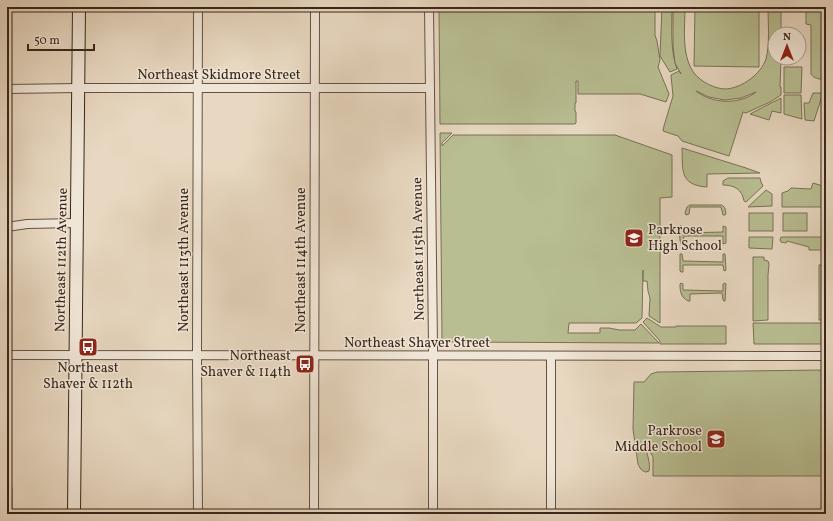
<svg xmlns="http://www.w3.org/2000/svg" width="833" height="521" font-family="Vollkorn,serif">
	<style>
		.green { fill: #b8be92; stroke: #787256; fill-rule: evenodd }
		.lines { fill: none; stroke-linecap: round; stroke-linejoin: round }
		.street-casing { stroke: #655244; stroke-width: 10 }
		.secondary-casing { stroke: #39261a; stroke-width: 14 }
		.street { stroke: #f0e6d7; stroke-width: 8 }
		.secondary { stroke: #f0e6d7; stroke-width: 12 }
		.labels { text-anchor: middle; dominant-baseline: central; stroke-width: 3; stroke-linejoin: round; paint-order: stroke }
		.street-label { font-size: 14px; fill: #39261a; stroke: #f0e6d7 }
		.poi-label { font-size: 14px; fill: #39261a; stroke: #f0e6d7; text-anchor: end }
	</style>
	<rect width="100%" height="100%" fill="#e8d8c1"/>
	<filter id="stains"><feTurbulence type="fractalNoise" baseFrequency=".005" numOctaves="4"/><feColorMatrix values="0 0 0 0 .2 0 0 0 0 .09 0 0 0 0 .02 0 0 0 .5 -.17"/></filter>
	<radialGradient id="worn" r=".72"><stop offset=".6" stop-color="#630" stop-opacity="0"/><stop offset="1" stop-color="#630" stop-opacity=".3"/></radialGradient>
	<g class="green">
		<polygon points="439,7 655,7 655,35 657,41 660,60 658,67 669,94 666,102 640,94 578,94 578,81 576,81 576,103 575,103 575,111 576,112 576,123 575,124 440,124"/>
		<path d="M662 7H672C672 28 670 49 677 69L670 72 660 56Z"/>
		<path d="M673 7H685C685 28 681 55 694 73 701 82 715 89 726 89 742 88 761 74 766 59 770 43 768 24 768 7H781V34H775V58H781L780 87H781V95L770 102 746 113 743 112 729 156 682 141 678 136 663 131 664 126 673 96 671 75 679 71 681 74 675 63 673 46ZM696 91 709 97 725 100 741 98 756 92C740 105 712 104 696 91Z"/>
		<polygon points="695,7 759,7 759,67 694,66"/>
		<path d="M806 7H826V80C820 79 814 79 811 74V25L806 24Z"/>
		<polygon points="784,67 802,67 801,93 784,93"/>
		<polygon points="813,93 823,93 814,121 805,120 804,103 809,103"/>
		<polygon points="784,95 801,95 802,119 784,114"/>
		<polygon points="781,98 781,113 772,111 769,120 750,114"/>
		<polygon points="440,133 452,133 442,143 442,146 453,135 615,135 672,155 672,197 660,198 660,323 649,316 650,298 648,291 647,281 643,281 643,270 642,318 636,323 569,323 568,333 600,333 600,328 609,328 619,330 635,330 641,324 659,343 446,342 442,339"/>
		<path d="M682 148 746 168 760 173 707 174V187C679 185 683 170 682 148Z"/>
		<path d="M728 178H760L761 182 763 186 746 202 744 201C742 189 734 185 723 185V181Z"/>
		<polygon points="813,183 826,187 826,207 782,207 782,193 788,191 791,188 811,189"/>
		<polygon points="766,190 772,194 772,206 748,207"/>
		<polygon points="690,205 722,205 725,208 726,214 725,215 723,215 721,207 690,207 689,214 686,215 685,213 687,207"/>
		<rect x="749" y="213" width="24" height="18"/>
		<rect x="783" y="213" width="24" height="18"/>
		<polygon points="681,225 683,227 683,233 723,232 723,226 726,227 726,243 723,244 723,236 684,236 683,243 681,244 680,240 679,227"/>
		<polygon points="749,237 773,237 772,249 749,248"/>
		<polygon points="781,237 826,237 826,250 809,250 809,247 787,241 786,243 781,242 780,240"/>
		<polygon points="680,254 682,254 683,261 723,262 723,254 725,254 726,270 724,271 723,265 683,265 683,272 681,272 680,271"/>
		<polygon points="753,257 764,257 764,260 768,261 769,264 768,275 768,320 753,321"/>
		<rect x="819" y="265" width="7" height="55"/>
		<path d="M681 283 683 284V290L723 291V284L725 283 726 284 725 301H724L723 300 722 293 690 294V301H688C681 297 680 292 680 284Z"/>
		<polygon points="647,318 661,327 676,327 676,326 726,326 726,344 660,344 660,341 643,322"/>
		<polygon points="753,323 826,323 826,344 754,344"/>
		<path d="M826 370V476H653V457L646 445C646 454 651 462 649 471L646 472C641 471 640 468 638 464L633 429 634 382H644L651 374 657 372Z"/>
		<rect x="7" y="488" width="5" height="26"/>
	</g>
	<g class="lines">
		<g class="street-casing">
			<g id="street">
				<polyline points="429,7 433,346 433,514"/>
				<polyline points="7,89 78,88 430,88"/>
				<polyline points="7,227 27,224 77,223"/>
				<polyline points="7,355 826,356"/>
				<polyline points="551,356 551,514"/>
				<polyline points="198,514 197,354 198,7"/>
				<polyline points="314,514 315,7"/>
			</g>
		</g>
		<g class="secondary-casing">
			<polyline id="secondary" points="74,514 79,7"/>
		</g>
		<use href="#street" class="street"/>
		<use href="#secondary" class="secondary"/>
	</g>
	<defs>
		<g id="school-square" transform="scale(1)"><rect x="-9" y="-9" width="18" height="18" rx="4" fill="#8f2418" stroke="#f0e6d7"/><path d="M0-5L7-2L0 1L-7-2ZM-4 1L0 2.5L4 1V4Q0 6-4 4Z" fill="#fff"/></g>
		<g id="bus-square" transform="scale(1)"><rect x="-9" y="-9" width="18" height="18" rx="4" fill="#8f2418" stroke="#f0e6d7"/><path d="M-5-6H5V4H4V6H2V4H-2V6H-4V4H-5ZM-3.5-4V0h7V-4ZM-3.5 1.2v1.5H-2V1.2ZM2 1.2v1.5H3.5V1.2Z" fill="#fff"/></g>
	</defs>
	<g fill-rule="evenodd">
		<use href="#school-square" x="634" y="238"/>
		<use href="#bus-square" x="88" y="347"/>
		<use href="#bus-square" x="305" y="364"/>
		<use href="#school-square" x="716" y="439"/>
	</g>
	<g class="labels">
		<g class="street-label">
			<text x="219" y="75">Northeast Skidmore Street</text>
			<text transform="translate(419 249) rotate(-91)">Northeast 115th Avenue</text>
			<text transform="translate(62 260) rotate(-89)">Northeast 112th Avenue</text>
			<text transform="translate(184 260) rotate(-90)">Northeast 113th Avenue</text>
			<text transform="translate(301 260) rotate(-90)">Northeast 114th Avenue</text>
			<text x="417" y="343">Northeast Shaver Street</text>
		</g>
		<g class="poi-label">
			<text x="648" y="230" text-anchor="start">Parkrose<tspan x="648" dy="16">High School</tspan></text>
			<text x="291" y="356">Northeast<tspan x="291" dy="16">Shaver &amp; 114th</tspan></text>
			<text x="88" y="368" text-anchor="middle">Northeast<tspan x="88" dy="16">Shaver &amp; 112th</tspan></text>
			<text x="702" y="431">Parkrose<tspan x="702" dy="16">Middle School</tspan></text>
		</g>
	</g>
	<rect width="833" height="521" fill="none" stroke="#e8d8c1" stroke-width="24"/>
	<rect x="8" y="8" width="817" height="505" fill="none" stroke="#39261a" stroke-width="2"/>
	<rect x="12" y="12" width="809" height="497" fill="none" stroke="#39261a"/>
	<g transform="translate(787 46)"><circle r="19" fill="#f0e6d7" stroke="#a7998b"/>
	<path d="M0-3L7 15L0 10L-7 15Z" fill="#8f2418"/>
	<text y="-6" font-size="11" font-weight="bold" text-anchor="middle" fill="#39261a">N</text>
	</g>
	<path d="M28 44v6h66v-6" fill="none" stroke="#39261a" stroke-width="2"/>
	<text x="34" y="44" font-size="12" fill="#39261a" stroke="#f0e6d7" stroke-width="3" paint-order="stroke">50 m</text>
	<rect width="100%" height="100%" filter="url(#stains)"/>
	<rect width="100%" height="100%" fill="url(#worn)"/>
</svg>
